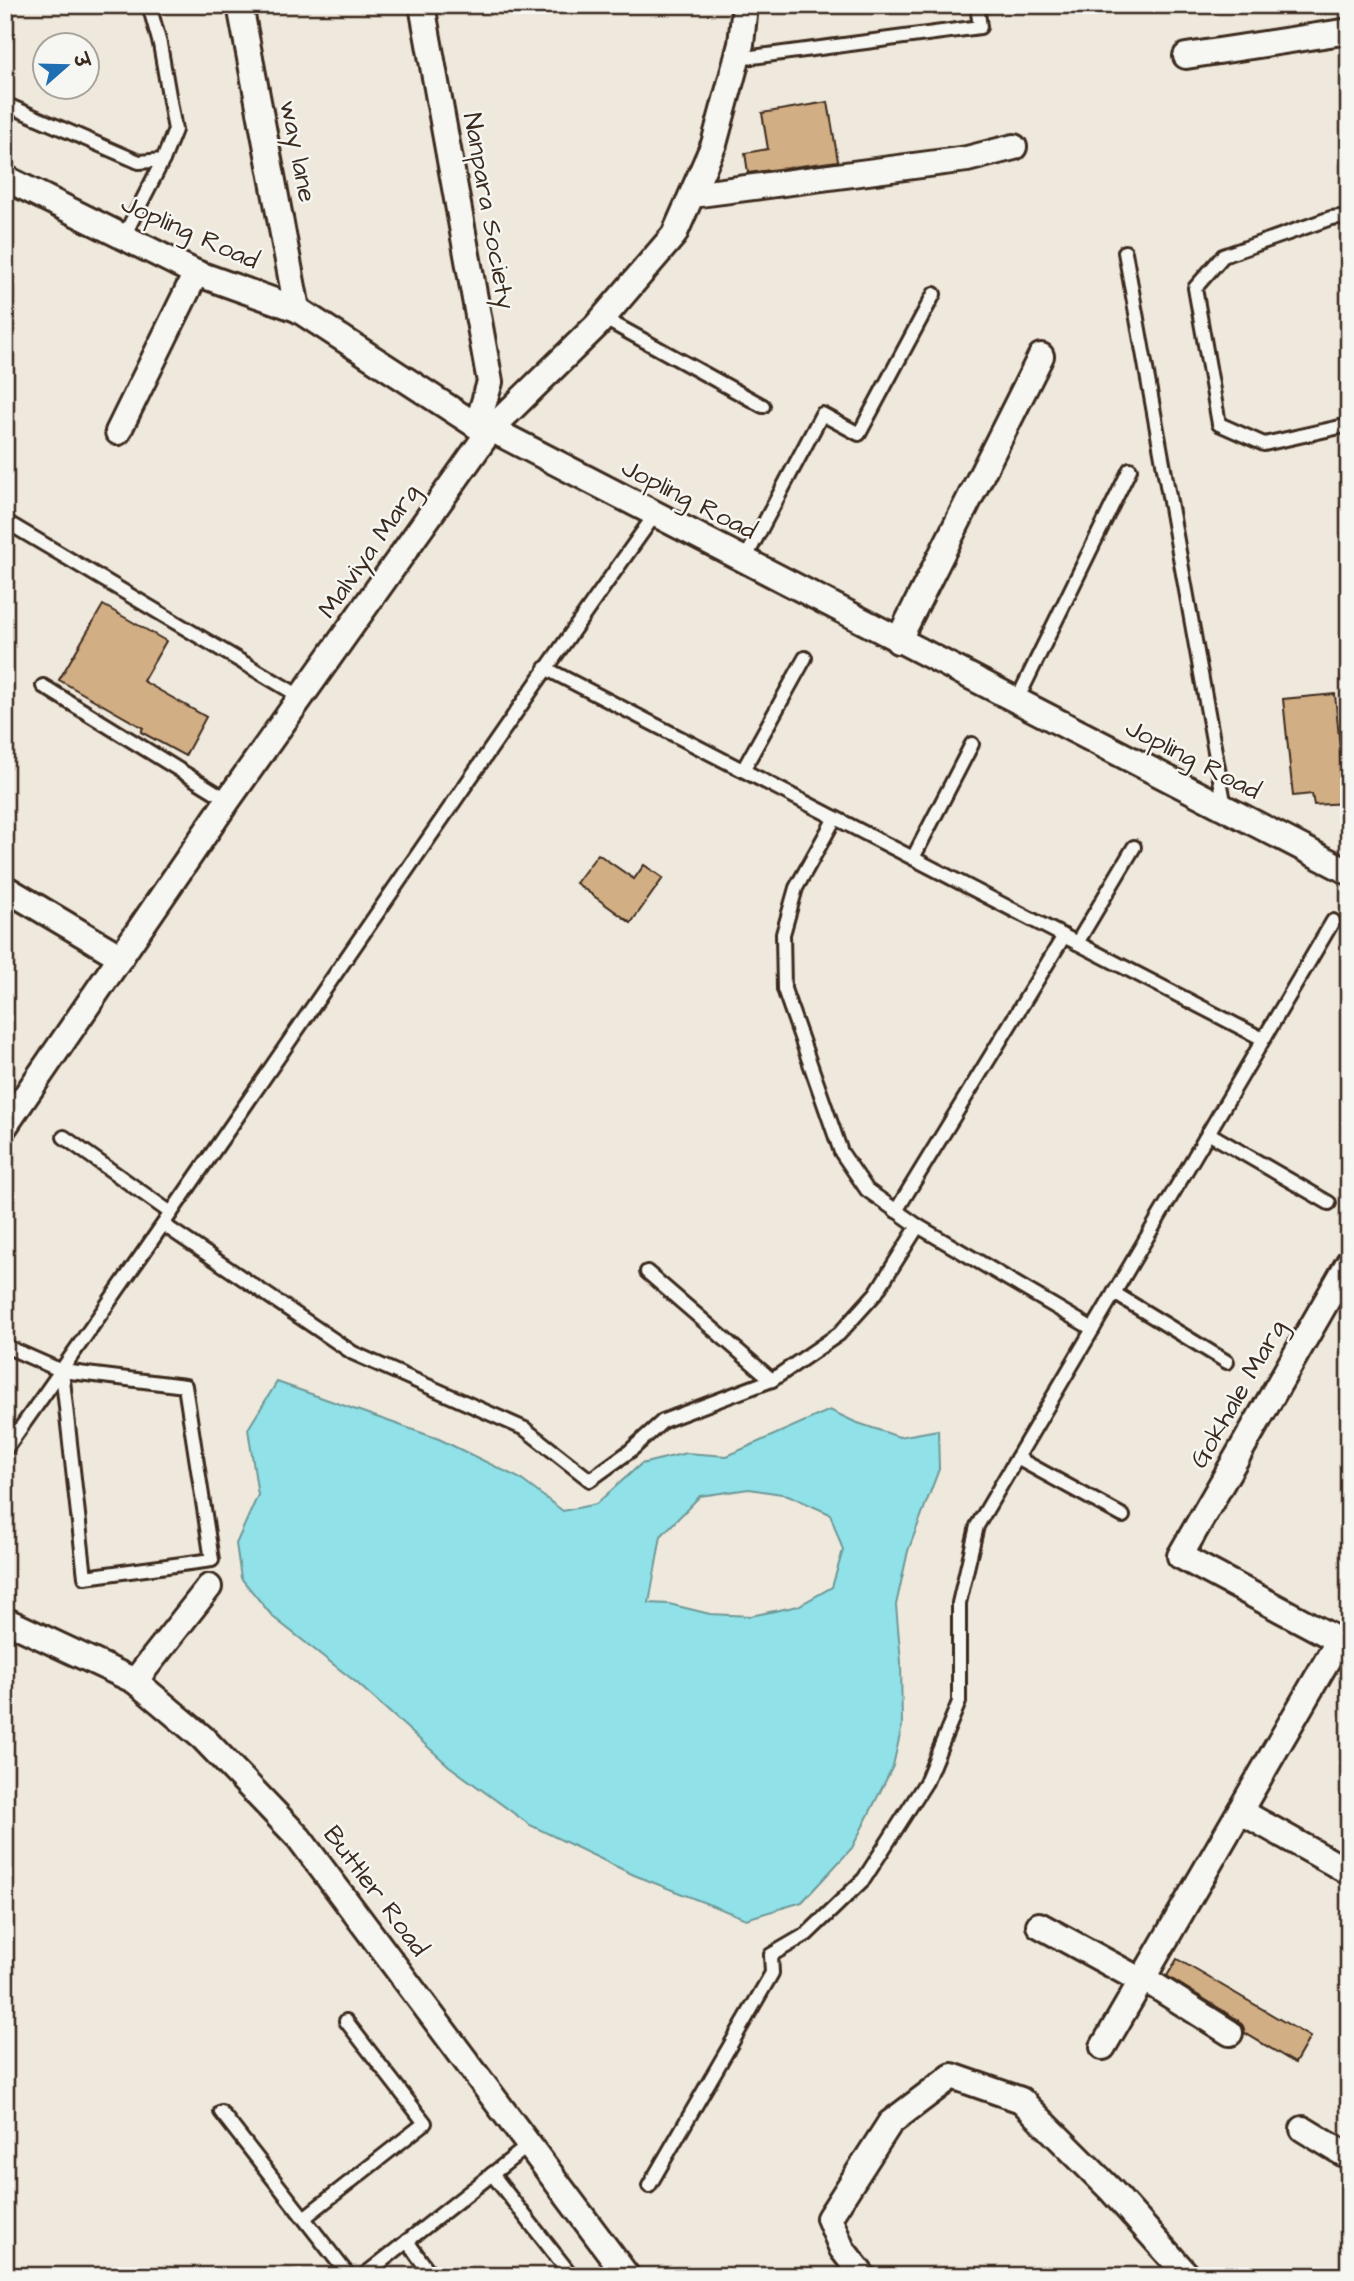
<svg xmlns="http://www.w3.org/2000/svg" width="1354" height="2281" font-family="'Architects Daughter','Playpen Sans Deva',sans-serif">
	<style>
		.water { fill: #90e1e8; stroke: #6e9897; stroke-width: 2; fill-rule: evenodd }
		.building { fill: #d2ae84; stroke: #3b2a1e; stroke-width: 2 }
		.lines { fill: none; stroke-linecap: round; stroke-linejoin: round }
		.lane-casing { stroke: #3b2a1e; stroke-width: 18 }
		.street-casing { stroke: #3b2a1e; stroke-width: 30 }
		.lane { stroke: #f6f6f2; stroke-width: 12 }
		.street { stroke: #f6f6f2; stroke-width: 24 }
		.labels { text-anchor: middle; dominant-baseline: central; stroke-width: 5; stroke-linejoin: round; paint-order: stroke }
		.street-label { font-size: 26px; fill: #3b2a1e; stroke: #f6f6f2 }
	</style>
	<rect width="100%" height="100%" fill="#efe8dc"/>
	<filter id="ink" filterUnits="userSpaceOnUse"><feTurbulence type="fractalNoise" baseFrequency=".0143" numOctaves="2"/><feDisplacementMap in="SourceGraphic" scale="14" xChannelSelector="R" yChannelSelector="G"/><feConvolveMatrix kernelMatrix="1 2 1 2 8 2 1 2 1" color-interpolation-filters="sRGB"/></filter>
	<g filter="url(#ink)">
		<path class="water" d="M277 1382 439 1439 519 1478 563 1511 596 1504 641 1464 686 1453 727 1456 830 1410 855 1422 899 1437 938 1430 939 1469 908 1551 896 1605 901 1662 902 1726 893 1766 852 1848 802 1902 746 1919 634 1875 530 1825 449 1766 357 1683 273 1617 241 1578 236 1544 258 1495 248 1429ZM749 1489 788 1495 830 1514 843 1550 832 1587 798 1606 751 1616 710 1614 669 1604 649 1603 661 1536 700 1496Z"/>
		<g class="building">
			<polygon points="828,102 838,161 748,173 745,153 768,149 762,113"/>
			<polygon points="103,605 166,641 143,681 206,717 185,756 141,732 143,728 59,680"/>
			<polygon points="1335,694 1345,803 1314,805 1312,794 1293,796 1283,699"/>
			<polygon points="598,854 634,879 644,865 663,878 631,923 576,883"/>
			<polygon points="1177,1959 1310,2037 1295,2063 1245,2033 1243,2026 1238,2020 1167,1976"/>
		</g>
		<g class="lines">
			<g class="lane-casing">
				<g id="lane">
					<polyline points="737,59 980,27 977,5"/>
					<polyline points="5,104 139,162 163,160 175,130 160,44 149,5"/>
					<polyline points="1349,216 1331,218 1223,256 1195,288 1219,424 1264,444 1349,425"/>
					<polyline points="124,236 163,160"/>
					<polyline points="1125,252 1225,807"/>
					<polyline points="603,318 763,406"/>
					<polyline points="5,521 301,697"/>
					<polyline points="744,561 822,414 859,434 934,294"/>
					<polyline points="545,668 1263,1039"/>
					<polyline points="43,686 228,800"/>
					<polyline points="1016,702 1130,469"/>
					<polyline points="743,770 805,658"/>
					<polyline points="835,818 796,888 783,934 784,989 841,1152 867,1190 918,1226 1093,1329"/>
					<polyline points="913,858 972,744"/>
					<polyline points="1077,943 1134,847"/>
					<polyline points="1208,1133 1329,1203"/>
					<polyline points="64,1137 171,1213"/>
					<polyline points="896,1211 1064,936"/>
					<polyline points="164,1225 353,1353 525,1429 590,1480 630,1451 663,1421 772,1380 839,1334 876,1293 918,1226"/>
					<polyline points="647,1272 772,1380"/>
					<polyline points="1114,1293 1227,1362"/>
					<polyline points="5,1346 62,1371 185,1386 212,1560 85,1577 62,1371"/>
					<path d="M5 1450C225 1141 434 824 654 516"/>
					<polyline points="1017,1458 1123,1516"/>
					<polyline points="221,2112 349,2276"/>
					<polyline points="492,2174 572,2276"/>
					<polyline points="649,2186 772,1973 771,1955 807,1934 864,1879 926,1782 959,1702 959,1603 977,1526 1333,921"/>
					<polyline points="304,2218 425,2123 346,2021"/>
					<polyline points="407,2241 432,2276"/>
					<polyline points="363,2276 529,2145"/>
				</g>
			</g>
			<g class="street-casing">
				<g id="street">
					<polyline points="240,5 297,309"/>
					<polyline points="422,5 490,382 477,426"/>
					<polyline points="1186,56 1349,31"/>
					<polyline points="5,178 196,273 297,309 477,426 491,429 1349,872"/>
					<polyline points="692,195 967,159 1014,147"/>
					<polyline points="118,432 196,273"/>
					<polyline points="898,641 1041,356"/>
					<polyline points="5,888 121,957"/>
					<polyline points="5,1126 228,800 491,429 597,325 674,235 714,144 741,44 745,5"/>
					<polyline points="1349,1262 1180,1556 1349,1646"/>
					<polyline points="5,1620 135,1681 203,1738 299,1838 627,2276"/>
					<polyline points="135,1681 209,1587"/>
					<polyline points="1240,1811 1349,1872"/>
					<polyline points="1039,1925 1138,1979 1143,1978 1230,2033"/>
					<polyline points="1103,2047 1339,1640"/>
					<polyline points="1303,2129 1349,2157"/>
					<polyline points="863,2276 842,2249 829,2218 890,2123 952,2076 1021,2100 1111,2190 1188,2276"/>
				</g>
			</g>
			<use href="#lane" class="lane"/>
			<use href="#street" class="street"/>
		</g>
	</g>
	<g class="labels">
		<g class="street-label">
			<text transform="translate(298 151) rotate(79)">way lane</text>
			<text transform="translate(489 211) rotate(80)">Nanpara Society</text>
			<text transform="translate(190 232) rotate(24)">Jopling Road</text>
			<text transform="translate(689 499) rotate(27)">Jopling Road</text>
			<text transform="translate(369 551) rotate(-55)">Malviya Marg</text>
			<text transform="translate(1193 759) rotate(27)">Jopling Road</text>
			<text transform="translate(1238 1394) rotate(-60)">Gokhale Marg</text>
			<text transform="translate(376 1891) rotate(53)">Buttler Road</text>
		</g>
	</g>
	<rect width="1354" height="2281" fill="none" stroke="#f6f6f2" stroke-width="28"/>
	<rect x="14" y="14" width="1326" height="2253" fill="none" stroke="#3b2a1e" stroke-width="2.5" filter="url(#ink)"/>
	<g transform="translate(66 66) rotate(70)"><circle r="33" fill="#f6f6f2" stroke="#aba49d" stroke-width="2"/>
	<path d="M0-5L12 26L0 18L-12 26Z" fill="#1f6fb2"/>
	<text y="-10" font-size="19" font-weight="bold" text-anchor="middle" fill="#3b2a1e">उ</text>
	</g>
</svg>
